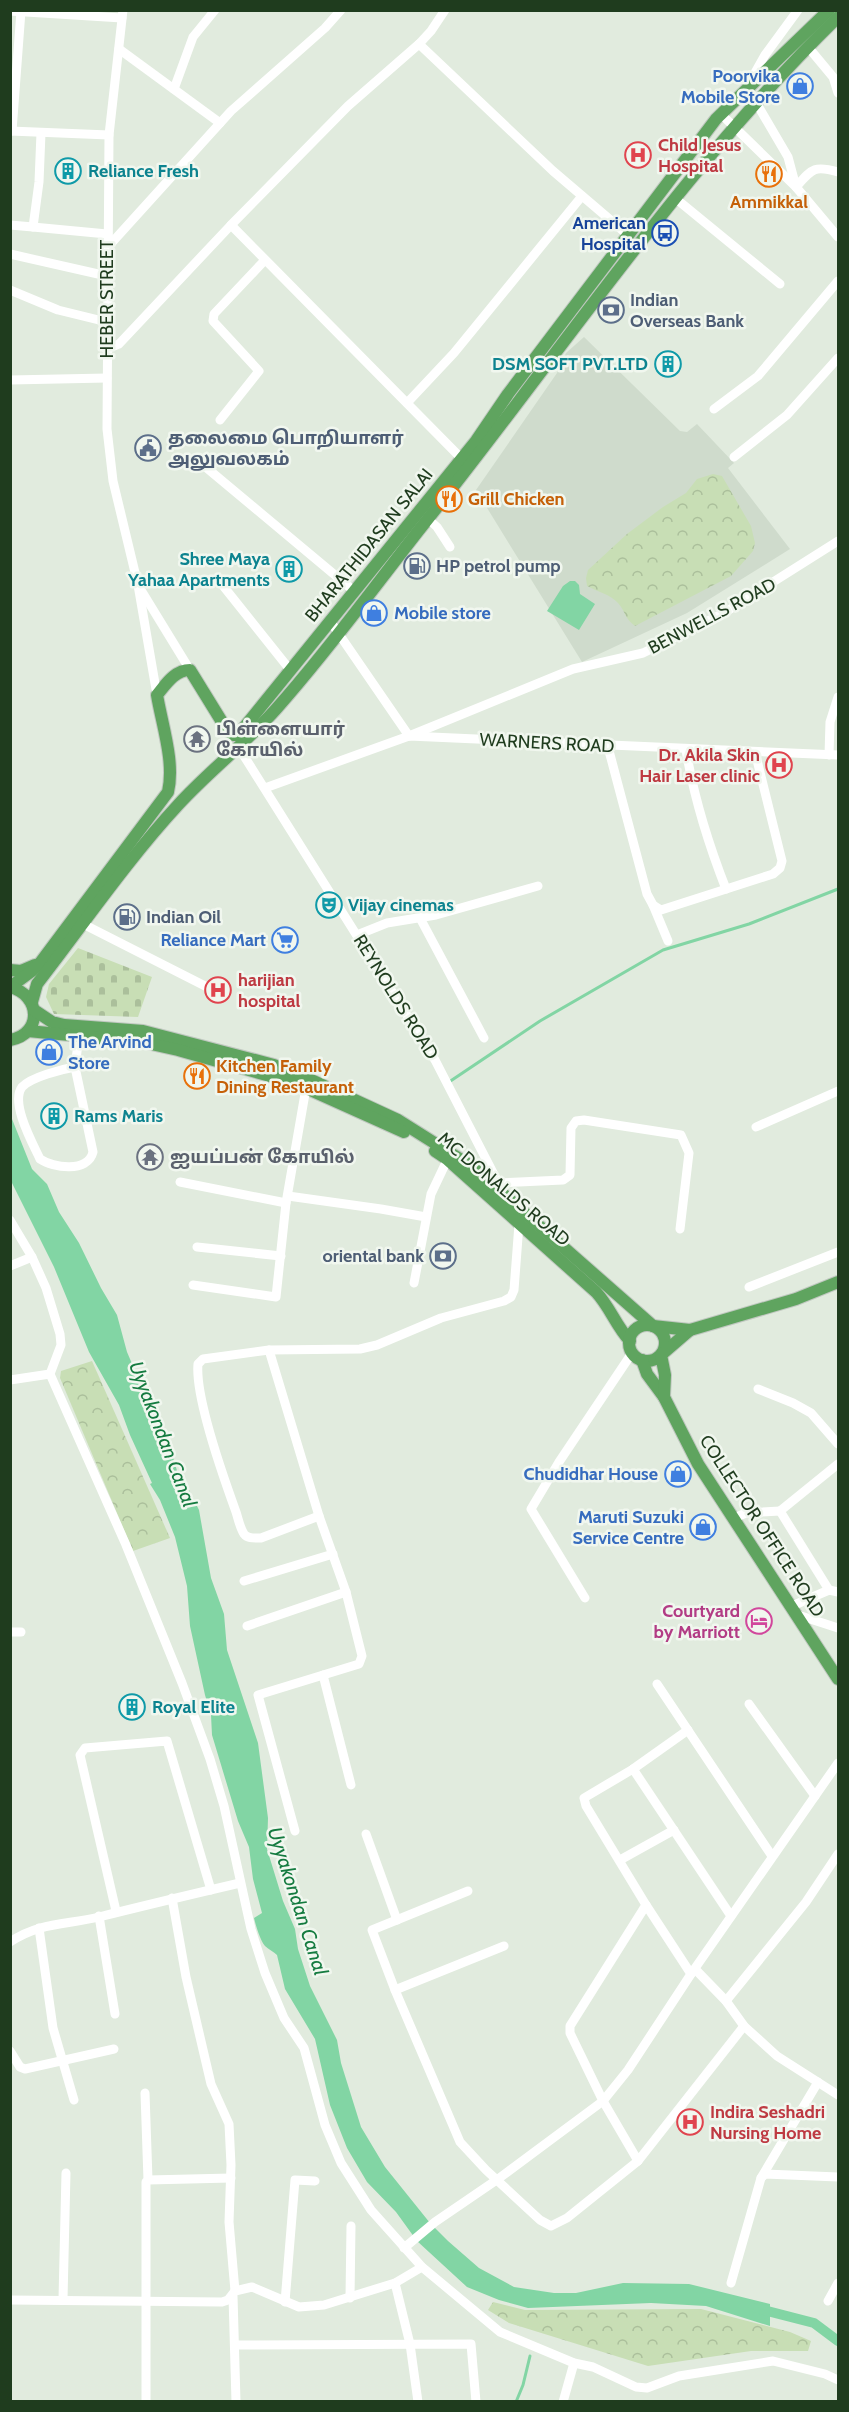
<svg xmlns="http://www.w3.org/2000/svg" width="849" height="2412" font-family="Cabin,'Noto Sans Tamil',sans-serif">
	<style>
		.built { fill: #cfdbcc }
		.forest { fill: url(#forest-crowns) }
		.cemetery { fill: url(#cemetery-stones) }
		.water { fill: #82d5a4 }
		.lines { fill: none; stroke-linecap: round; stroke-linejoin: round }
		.stream { stroke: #82d5a4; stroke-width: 3 }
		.canal { stroke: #82d5a4; stroke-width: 10 }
		.major-casing { stroke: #c0c8c0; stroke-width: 14 }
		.minor { stroke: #fff; stroke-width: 9 }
		.major { stroke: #5fa45f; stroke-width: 12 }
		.labels { text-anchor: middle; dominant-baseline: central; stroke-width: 5; stroke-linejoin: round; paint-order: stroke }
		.shop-label { font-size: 18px; font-weight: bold; fill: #366cbe; stroke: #f1f7ef; text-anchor: end }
		.health-label { font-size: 18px; font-weight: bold; fill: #be3a42; stroke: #f1f7ef; text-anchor: start }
		.culture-label { font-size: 18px; font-weight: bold; fill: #0d838f; stroke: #f1f7ef; text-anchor: start }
		.food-label { font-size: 18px; font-weight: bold; fill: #c56008; stroke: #f1f7ef; text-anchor: start }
		.transit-label { font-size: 18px; font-weight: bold; fill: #164399; stroke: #f1f7ef; text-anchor: end }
		.street-label { font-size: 18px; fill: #1f3c1e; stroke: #f1f7ef }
		.service-label { font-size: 18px; font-weight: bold; fill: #4e5e75; stroke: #f1f7ef; text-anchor: start }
		.worship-label { font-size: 18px; font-weight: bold; fill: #5b616d; stroke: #f1f7ef; text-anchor: start }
		.hotel-label { font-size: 18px; font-weight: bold; fill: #b23c85; stroke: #f1f7ef; text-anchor: end }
		.water-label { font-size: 20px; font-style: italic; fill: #157b40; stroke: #f1f7ef }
	</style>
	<defs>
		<pattern id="forest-crowns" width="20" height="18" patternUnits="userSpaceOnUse" patternTransform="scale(1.5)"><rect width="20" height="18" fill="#c8deb5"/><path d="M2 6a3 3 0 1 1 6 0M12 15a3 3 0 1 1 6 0" fill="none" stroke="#abbf9b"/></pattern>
		<pattern id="cemetery-stones" width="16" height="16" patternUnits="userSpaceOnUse" patternTransform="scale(1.5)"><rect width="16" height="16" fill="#c8deb5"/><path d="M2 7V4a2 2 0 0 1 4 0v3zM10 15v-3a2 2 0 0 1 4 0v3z" fill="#abbf9b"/></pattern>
	</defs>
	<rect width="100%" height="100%" fill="#e1ebde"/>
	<polygon class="built" points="584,337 680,431 687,432 697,424 734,463 728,468 790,549 687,613 582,662 476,490 557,373 566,353"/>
	<g class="forest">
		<path d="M713 474 722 476 751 526 755 543 753 551 731 576 635 626C624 618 626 612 618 603 610 594 598 592 587 586L586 578 588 570 627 534 663 507 686 493 697 479Z"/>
		<polygon points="92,1361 170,1538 133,1551 60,1378 61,1371"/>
		<polygon points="493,2302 525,2310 701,2309 790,2332 811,2341 808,2351 751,2351 648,2366 509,2323 488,2310"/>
	</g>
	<polygon class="cemetery" points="78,948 152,977 138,1017 54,1014 46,997 49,984"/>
	<g class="water">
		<polygon points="570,581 575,581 579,585 580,594 595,604 579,630 547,611 563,586"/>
		<path d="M10 1114 32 1169 47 1184 59 1212 79 1243 101 1288 117 1315 127 1352 142 1387 150 1398 169 1444 178 1474H181L199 1510 211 1578 224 1614 227 1650 258 1743 268 1818 267 1849 283 1901 295 1929 298 1949 310 1986 337 2040 341 2063 361 2127 385 2167 430 2223 448 2241 479 2268 514 2287 554 2293H576L623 2283 689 2284 770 2304V2326L706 2306 651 2303 528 2308 499 2300 467 2287 417 2241 396 2212 367 2182 347 2148 330 2105 315 2039 285 1989 277 1955C274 1952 268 1949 265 1946 260 1940 256 1926 254 1918L262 1913 253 1879 249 1847 238 1821 212 1735 211 1715 205 1695 190 1626 187 1586 175 1537 160 1500 150 1484 152 1483 130 1435 119 1405 89 1352 54 1267 11 1181Z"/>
	</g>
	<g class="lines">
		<g class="stream">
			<polyline points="449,1082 540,1021 663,950 749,924 838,889"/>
			<polyline points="516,2402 523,2385 530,2356"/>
		</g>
		<polyline class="canal" points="756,2308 814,2323 838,2341"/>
		<g class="major-casing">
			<g id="major">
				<polyline points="10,970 21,971 35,965"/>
				<path d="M10 987 32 971 40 963 168 792C175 762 162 725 157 695 166 684 175 670 190 670L227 730 233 735H238L476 441 508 394 716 119 829 10"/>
				<path d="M10 987C41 995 43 1034 10 1040"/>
				<path d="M32 1002 37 984C82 926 128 859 178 805 209 771 246 743 277 708 327 652 372 590 419 530 557 358 680 171 838 17"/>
				<polyline points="34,1010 52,1022 64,1025 143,1031 274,1065 309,1079 398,1120 471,1166 653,1326 690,1330 796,1299 838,1282"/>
				<polyline points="28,1031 142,1042 178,1050 270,1076 306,1088 404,1132"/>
				<path d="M435 1151 447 1159 596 1292C610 1307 616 1326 630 1341"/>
				<circle cx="647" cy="1343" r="18"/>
				<polyline points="642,1360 647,1374 664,1397 698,1464 838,1679"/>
				<polyline points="664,1397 665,1375 661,1355 690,1330"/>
			</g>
		</g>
		<g class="minor">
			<polyline points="123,10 109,135 107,429 113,481 138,585 157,695"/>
			<polyline points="10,11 122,18"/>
			<polyline points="419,44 431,31 445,10"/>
			<polyline points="808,47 833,77 838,93"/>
			<polyline points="119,49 220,123"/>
			<polyline points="174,89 193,37 215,10"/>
			<polyline points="721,114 796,187 838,237"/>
			<polyline points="10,131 109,135"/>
			<polyline points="12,131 21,11"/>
			<polyline points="41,133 39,182 33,227 107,234"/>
			<polyline points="796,187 788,157 747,87 765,55 798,10"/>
			<path d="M796 187C812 169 814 165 838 172"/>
			<polyline points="675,198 780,284"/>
			<polyline points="10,225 33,227"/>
			<polyline points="231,225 348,106 419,44 553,171 628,235"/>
			<polyline points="107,248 231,111 325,28 341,10"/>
			<polyline points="10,254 107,276"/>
			<polyline points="10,290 58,310 107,322"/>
			<polyline points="106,349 119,344 231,225 462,459"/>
			<polyline points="10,380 107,378"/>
			<polyline points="407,403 454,353 582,196"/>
			<polyline points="714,409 758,376 838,281"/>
			<polyline points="220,420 259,371 213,321 214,314 265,260"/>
			<polyline points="734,457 787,415 838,358"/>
			<polyline points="196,459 354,591"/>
			<polyline points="428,519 437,527 450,547"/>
			<polyline points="224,587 291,671"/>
			<polyline points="141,590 190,670"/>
			<polyline points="330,621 409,736 573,669 643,653 724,613 838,541"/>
			<polyline points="608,747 647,894 653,905 661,910 773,874 780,868 782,861 755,752"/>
			<polyline points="239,748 435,1060 503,1192"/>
			<path d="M686 750C694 798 708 843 726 889"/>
			<polyline points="829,755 830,722 838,697"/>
			<polyline points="265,788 409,736 838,755"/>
			<polyline points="653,905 668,941"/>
			<polyline points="420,918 484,1038"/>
			<polyline points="83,924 207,987"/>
			<polyline points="357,935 387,923 436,915 538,886"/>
			<path d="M75 1067 93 1152C88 1173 53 1168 40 1159 33 1144 10 1103 22 1087 31 1077 63 1069 75 1067L79 1036"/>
			<polyline points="756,1127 838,1091"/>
			<polyline points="180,1182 286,1203"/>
			<polyline points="498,1183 563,1180 570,1175 571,1128 576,1121 584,1120 681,1135 689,1153 680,1229"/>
			<polyline points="288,1196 381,1209 426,1217"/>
			<polyline points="10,1220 32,1257 46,1288 60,1334 61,1345 50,1374 126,1545 182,1683 210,1759 224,1806 251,1929 265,1973 284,2018 304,2048 325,2125 341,2163 371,2210 422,2267 500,2332 574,2363 593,2367 636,2387 647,2388 679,2376 773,2361 825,2374 838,2380"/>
			<polyline points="197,1247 281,1256"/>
			<polyline points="10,1266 32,1257"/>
			<polyline points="414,1283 431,1194 450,1154"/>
			<polyline points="193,1285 276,1297 286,1203 306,1088"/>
			<polyline points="749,1287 838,1252"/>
			<path d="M269 1350 203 1359 198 1364C195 1396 224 1479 236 1512 238 1518 240 1528 244 1534 248 1539 254 1538 261 1538L319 1516"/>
			<polyline points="10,1380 50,1374"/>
			<polyline points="758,1389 793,1403 811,1413 838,1444"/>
			<polyline points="734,1518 746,1513 780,1511"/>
			<polyline points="244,1581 333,1554"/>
			<polyline points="829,1590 780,1511 838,1464"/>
			<polyline points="585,1598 531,1509 559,1462 632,1353"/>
			<polyline points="792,1606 829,1590 838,1592"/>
			<polyline points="798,1615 838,1628"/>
			<polyline points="247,1626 346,1592"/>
			<polyline points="10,1632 21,1632"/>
			<polyline points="323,1675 351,1785"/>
			<polyline points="657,1684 772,1856"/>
			<polyline points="749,1704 815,1796"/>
			<polyline points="633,1769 731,1916"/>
			<polyline points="295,1831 258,1695 359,1664 362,1656 346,1592 319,1516 269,1350 360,1349 377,1345 441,1318 504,1301 511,1297 514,1290 519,1224 517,1220"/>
			<polyline points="366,1834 397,1920"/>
			<polyline points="620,1860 674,1830"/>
			<polyline points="172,1898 186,1977 211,2084 229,2124 231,2165 229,2222 235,2291"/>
			<polyline points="646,1905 586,1806 584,1798 633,1769 688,1730"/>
			<polyline points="116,1911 80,1755 85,1748 167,1741 211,1890"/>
			<polyline points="99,1916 115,2014"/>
			<polyline points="39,1928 53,2028 74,2100"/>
			<path d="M10 1942C40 1922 66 1925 99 1917 146 1905 193 1894 240 1883"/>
			<polyline points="504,1946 395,1990 460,2142 486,2170 540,2220 551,2226 567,2218 638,2161"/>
			<polyline points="695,1969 726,2001 744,2026 777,2056 838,2095"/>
			<polyline points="691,1974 646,1905 570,2026 570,2033 603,2101 638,2161 744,2026"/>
			<polyline points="395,1990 372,1930 468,1891"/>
			<polyline points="726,2001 806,1902 838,1854"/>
			<polyline points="10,2051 20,2067 25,2069 114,2049"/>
			<polyline points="145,2093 148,2180 146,2182 146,2402"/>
			<polyline points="761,2178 818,2082"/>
			<polyline points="148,2180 231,2178"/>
			<polyline points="404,2248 435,2222 498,2179 603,2101 628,2070 691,1974 838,1763"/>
			<polyline points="395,2283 410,2344 418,2402"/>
			<polyline points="731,2283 761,2178 765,2174 838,2177"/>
			<polyline points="233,2296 236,2402"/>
			<polyline points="350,2298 351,2226"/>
			<polyline points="63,2299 66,2173"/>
			<polyline points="10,2300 222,2302 228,2300 235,2291 252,2287 299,2307 324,2305 395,2283 422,2267"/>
			<polyline points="828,2301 838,2283"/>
			<polyline points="285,2302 295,2180 315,2181"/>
			<polyline points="235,2345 471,2344 476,2402"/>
			<polyline points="563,2402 574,2363"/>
		</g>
		<use href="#major" class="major"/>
	</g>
	<defs>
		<g id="shop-ring" transform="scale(1.35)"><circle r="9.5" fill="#f1f7ef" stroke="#3f7fe0" stroke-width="1.5"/><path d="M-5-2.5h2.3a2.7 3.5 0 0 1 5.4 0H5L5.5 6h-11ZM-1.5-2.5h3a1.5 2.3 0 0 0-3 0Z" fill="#3f7fe0"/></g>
		<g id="hospital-ring" transform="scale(1.35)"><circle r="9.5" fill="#f1f7ef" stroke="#e0444e" stroke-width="1.5"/><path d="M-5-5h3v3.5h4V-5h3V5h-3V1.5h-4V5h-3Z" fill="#e0444e"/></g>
		<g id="building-ring" transform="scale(1.35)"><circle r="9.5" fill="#f1f7ef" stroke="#0f9aa8" stroke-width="1.5"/><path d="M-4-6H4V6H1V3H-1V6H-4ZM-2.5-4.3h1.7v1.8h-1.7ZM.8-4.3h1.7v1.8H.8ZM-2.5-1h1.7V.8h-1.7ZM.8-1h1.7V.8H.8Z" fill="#0f9aa8"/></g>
		<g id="restaurant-ring" transform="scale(1.35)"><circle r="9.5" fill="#f1f7ef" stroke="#e8710a" stroke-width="1.5"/><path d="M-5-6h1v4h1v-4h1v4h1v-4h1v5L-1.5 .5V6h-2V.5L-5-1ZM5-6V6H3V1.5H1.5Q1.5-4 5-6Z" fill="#e8710a"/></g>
		<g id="bus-ring" transform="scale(1.35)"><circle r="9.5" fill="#f1f7ef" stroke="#1a4fb4" stroke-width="1.5"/><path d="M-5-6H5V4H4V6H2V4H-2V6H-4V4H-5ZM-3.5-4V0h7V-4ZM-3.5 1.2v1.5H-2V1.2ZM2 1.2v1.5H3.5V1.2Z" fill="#1a4fb4"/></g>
		<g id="bank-ring" transform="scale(1.35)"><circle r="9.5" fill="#f1f7ef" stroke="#5c6f8a" stroke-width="1.5"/><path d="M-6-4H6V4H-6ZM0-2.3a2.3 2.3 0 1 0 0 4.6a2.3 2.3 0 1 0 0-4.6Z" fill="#5c6f8a"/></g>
		<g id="civic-ring" transform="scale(1.35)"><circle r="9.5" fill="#f1f7ef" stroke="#5c6f8a" stroke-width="1.5"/><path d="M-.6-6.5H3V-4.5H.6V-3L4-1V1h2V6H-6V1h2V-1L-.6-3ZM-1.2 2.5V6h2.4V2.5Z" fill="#5c6f8a"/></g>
		<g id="fuel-ring" transform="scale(1.35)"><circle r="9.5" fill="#f1f7ef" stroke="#5c6f8a" stroke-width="1.5"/><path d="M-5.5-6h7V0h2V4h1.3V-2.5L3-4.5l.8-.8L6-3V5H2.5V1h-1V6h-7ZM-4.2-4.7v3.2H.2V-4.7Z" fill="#5c6f8a"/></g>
		<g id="temple-ring" transform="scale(1.35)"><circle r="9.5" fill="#f1f7ef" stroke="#6b7280" stroke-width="1.5"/><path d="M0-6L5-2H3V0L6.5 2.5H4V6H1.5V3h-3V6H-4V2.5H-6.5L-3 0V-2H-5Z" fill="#6b7280"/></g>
		<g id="theatre-ring" transform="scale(1.35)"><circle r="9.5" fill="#f1f7ef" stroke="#0f9aa8" stroke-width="1.5"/><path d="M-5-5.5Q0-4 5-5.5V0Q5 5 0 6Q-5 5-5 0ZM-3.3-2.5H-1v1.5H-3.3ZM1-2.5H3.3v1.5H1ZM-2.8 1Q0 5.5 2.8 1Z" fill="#0f9aa8"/></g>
		<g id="supermarket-ring" transform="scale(1.35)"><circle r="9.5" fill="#f1f7ef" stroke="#3f7fe0" stroke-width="1.5"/><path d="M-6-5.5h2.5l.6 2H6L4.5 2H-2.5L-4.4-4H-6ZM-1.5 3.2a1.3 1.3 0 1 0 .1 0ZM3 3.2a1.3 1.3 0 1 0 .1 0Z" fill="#3f7fe0"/></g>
		<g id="hotel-ring" transform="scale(1.35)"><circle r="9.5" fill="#f1f7ef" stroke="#d1479c" stroke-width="1.5"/><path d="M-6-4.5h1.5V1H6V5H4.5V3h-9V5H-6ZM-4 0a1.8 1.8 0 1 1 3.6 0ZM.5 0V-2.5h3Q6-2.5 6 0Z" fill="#d1479c"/></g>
	</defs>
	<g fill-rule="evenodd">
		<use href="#shop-ring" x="800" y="86"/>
		<use href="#hospital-ring" x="638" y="155"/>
		<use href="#building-ring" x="68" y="171"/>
		<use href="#restaurant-ring" x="769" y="174"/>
		<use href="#bus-ring" x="665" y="233"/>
		<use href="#bank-ring" x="611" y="310"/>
		<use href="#building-ring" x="668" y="364"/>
		<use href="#civic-ring" x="148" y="448"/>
		<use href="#restaurant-ring" x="449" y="499"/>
		<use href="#fuel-ring" x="417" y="566"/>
		<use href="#building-ring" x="289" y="569"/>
		<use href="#shop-ring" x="374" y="613"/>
		<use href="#temple-ring" x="197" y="739"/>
		<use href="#hospital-ring" x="779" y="765"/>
		<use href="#theatre-ring" x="329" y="905"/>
		<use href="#fuel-ring" x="127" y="917"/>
		<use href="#supermarket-ring" x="285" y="940"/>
		<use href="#hospital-ring" x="218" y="990"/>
		<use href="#shop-ring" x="49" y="1052"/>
		<use href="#restaurant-ring" x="197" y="1076"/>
		<use href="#building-ring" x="54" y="1116"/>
		<use href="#temple-ring" x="150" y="1157"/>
		<use href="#bank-ring" x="443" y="1256"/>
		<use href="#shop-ring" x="678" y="1474"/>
		<use href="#shop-ring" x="703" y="1527"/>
		<use href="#hotel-ring" x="759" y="1621"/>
		<use href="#building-ring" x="132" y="1707"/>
		<use href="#hospital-ring" x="690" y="2122"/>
	</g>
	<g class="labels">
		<g class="shop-label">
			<text x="780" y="76">Poorvika<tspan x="780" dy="21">Mobile Store</tspan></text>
			<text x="394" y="613" text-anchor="start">Mobile store</text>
			<text x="266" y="940">Reliance Mart</text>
			<text x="68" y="1042" text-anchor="start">The Arvind<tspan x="68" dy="21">Store</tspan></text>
			<text x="658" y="1474">Chudidhar House</text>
			<text x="684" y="1517">Maruti Suzuki<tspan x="684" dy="21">Service Centre</tspan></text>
		</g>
		<g class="health-label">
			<text x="658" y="145">Child Jesus<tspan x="658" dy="21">Hospital</tspan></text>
			<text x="760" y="755" text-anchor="end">Dr. Akila Skin<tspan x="760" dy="21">Hair Laser clinic</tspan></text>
			<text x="238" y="980">harijian<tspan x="238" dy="21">hospital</tspan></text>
			<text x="710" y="2112">Indira Seshadri<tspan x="710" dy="21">Nursing Home</tspan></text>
		</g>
		<g class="culture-label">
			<text x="88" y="171">Reliance Fresh</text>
			<text x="648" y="364" text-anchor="end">DSM SOFT PVT.LTD</text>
			<text x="270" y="559" text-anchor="end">Shree Maya<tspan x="270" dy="21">Yahaa Apartments</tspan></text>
			<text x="348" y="905">Vijay cinemas</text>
			<text x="74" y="1116">Rams Maris</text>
			<text x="152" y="1707">Royal Elite</text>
		</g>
		<g class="food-label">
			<text x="769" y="202" text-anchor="middle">Ammikkal</text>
			<text x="468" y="499">Grill Chicken</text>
			<text x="216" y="1066">Kitchen Family<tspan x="216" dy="21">Dining Restaurant</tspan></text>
		</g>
		<g class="transit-label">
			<text x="646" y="223">American<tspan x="646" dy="21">Hospital</tspan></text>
		</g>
		<g class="street-label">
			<text transform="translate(107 299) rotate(-90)">HEBER STREET</text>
			<text transform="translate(369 545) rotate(-51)">BHARATHIDASAN SALAI</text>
			<text transform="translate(712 616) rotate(-28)">BENWELLS ROAD</text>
			<text transform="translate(547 743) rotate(3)">WARNERS ROAD</text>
			<text transform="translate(396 997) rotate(58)">REYNOLDS ROAD</text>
			<text transform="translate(504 1189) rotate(40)">MC DONALDS ROAD</text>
			<text transform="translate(762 1526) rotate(57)">COLLECTOR OFFICE ROAD</text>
		</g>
		<g class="service-label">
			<text x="630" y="300">Indian<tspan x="630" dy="21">Overseas Bank</tspan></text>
			<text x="168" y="438">தலைமை பொறியாளர்<tspan x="168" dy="21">அலுவலகம்</tspan></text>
			<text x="436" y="566">HP petrol pump</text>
			<text x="146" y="917">Indian Oil</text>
			<text x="424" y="1256" text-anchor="end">oriental bank</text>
		</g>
		<g class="worship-label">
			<text x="216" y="729">பிள்ளையார்<tspan x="216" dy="21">கோயில்</tspan></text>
			<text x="170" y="1157">ஐயப்பன் கோயில்</text>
		</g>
		<g class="hotel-label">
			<text x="740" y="1611">Courtyard<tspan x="740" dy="21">by Marriott</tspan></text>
		</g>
		<g class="water-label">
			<text transform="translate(163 1434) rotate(69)">Uyyakondan Canal</text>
			<text transform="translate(298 1901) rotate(72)">Uyyakondan Canal</text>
		</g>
	</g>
	<rect width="849" height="2412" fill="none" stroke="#1f3c1e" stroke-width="24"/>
</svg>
